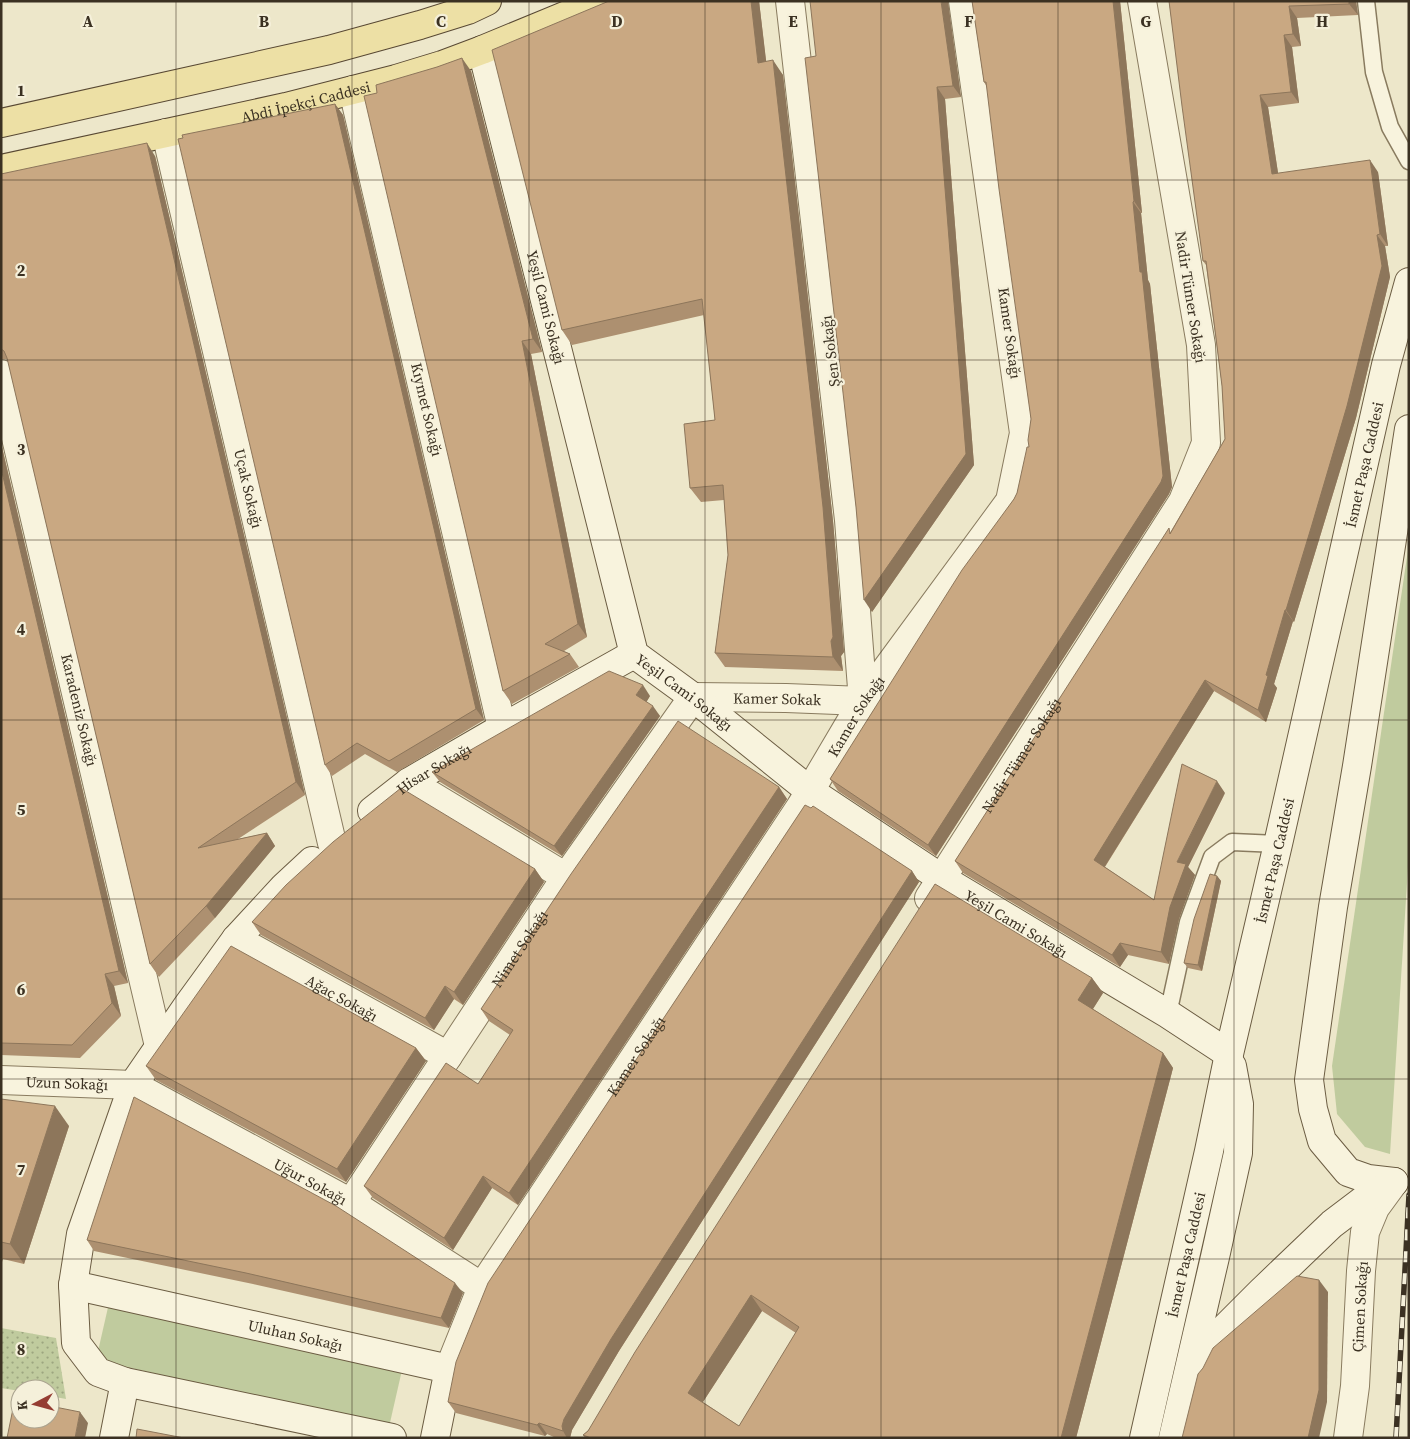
<svg xmlns="http://www.w3.org/2000/svg" width="1410" height="1439" font-family="'Source Serif 4',serif">
	<style>
		.grass { fill: #c0cb9e }
		.park { fill: url(#park-dots) }
		.lines { fill: none; stroke-linecap: round; stroke-linejoin: round }
		.lane-casing { stroke: #897b5f; stroke-width: 19 }
		.street-casing { stroke: #897b5f; stroke-width: 30 }
		.secondary-casing { stroke: #6b5c42; stroke-width: 30 }
		.primary-casing { stroke: #584833; stroke-width: 30 }
		.lane { stroke: #f8f3dd; stroke-width: 16 }
		.street { stroke: #f8f3dd; stroke-width: 28 }
		.secondary { stroke: #f8f3dd; stroke-width: 28 }
		.primary { stroke: #ede0a5; stroke-width: 28 }
		.rail-casing { stroke: #3b3122; stroke-width: 5.5 }
		.rail { stroke: #f5f0da; stroke-width: 4; stroke-dasharray: 11; stroke-linecap: butt }
		.wall { fill: #ad9070; fill-rule: evenodd }
		.shaded-wall { fill: #8d765b }
		.building { fill: #c9a882; stroke: #8d765b; fill-rule: evenodd }
		.grid { fill: none; stroke: #3b3122; stroke-width: 1; stroke-opacity: 0.55 }
		.labels { text-anchor: middle; dominant-baseline: central; stroke-width: 4.5; stroke-linejoin: round; paint-order: stroke }
		.street-label { font-size: 15px; fill: #3b3122; stroke: #f5f0da }
		.grid-label { font-size: 16px; text-anchor: middle; font-weight: bold; fill: #3b3122; stroke: #f5f0da; stroke-width: 4.5; stroke-linejoin: round; paint-order: stroke }
	</style>
	<defs>
		<pattern id="park-dots" width="8" height="8" patternUnits="userSpaceOnUse" patternTransform="scale(1.25)"><rect width="8" height="8" fill="#c0cb9e"/><path d="M2 2h.1M6 6h.1" fill="none" stroke="#9da580" stroke-width="1.8" stroke-linecap="round"/></pattern>
	</defs>
	<rect width="100%" height="100%" fill="#ede7ca"/>
	<g class="grass">
		<polygon points="1409,543 1409,851 1390,1154 1365,1147 1337,1114 1332,1066"/>
		<polygon points="109,1303 402,1370 389,1427 96,1360"/>
	</g>
	<polygon class="park" points="1,1328 56,1338 66,1399 50,1396 50,1389 20,1389 20,1391 1,1388"/>
	<g class="lines">
		<g class="lane-casing">
			<g id="lane">
				<polyline points="1366,1 1374,72 1390,127 1409,161"/>
				<polyline points="1168,1014 1188,922 1212,857 1232,842 1278,844"/>
			</g>
		</g>
		<g class="street-casing">
			<g id="street">
				<path id="s1" d="M353 90 502 728"/>
				<path id="s2" d="M166 133 332 843"/>
				<path id="s3" d="M1 374 159 1046"/>
				<polyline points="409,782 566,877"/>
				<path id="s4" d="M929 898 1183 501 1206 443 1201 345 1142 1"/>
				<path id="s5" d="M236 939 448 1056"/>
				<path id="s6" d="M1 1080 133 1085 351 1203 482 1287"/>
				<path id="s7" d="M351 1203 566 877 693 697 786 698 863 701 849 520 790 1"/>
				<path id="s8" d="M449 1369 482 1287 801 806 863 701 1010 501 1024 433 963 1"/>
				<path id="s9" d="M1348 1438 1355 1386 1361 1271 1365 1232 1375 1208 1394 1182"/>
			</g>
		</g>
		<g class="secondary-casing">
			<g id="secondary">
				<path id="s10" d="M482 50 634 654 693 697 810 791 941 878 1168 1014 1229 1054"/>
				<path id="s11" d="M372 811 409 782 502 728 634 654"/>
				<polyline points="312,861 284,887 236,939 188,1005 133,1085 81,1234 73,1285 76,1343 98,1372 125,1382 392,1438"/>
				<polyline points="1394,1182 1368,1179 1348,1172 1322,1141 1313,1109 1309,1080 1333,907 1357,766 1409,429"/>
				<path id="s12" d="M73 1285 449 1369 435 1438"/>
				<polyline points="1197,1373 1204,1358 1221,1332 1261,1292 1332,1224 1365,1199 1394,1182"/>
				<polyline points="114,1438 125,1382"/>
				<path id="s13" d="M1144 1438 1209 1151 1229 1054 1278 844 1386 365 1409 282"/>
				<polyline points="1173,1438 1215,1257 1238,1153 1239,1104 1232,1066"/>
			</g>
		</g>
		<g class="primary-casing">
			<g id="primary">
				<polyline points="1,123 329,50 420,25 468,10 487,1"/>
				<path id="s14" d="M1 169 286 107 396 79 442 65 482 50 601 1"/>
			</g>
		</g>
		<use href="#lane" class="lane"/>
		<use href="#street" class="street"/>
		<use href="#secondary" class="secondary"/>
		<use href="#primary" class="primary"/>
		<g class="rail-casing">
			<polyline id="rail" points="1396,1438 1409,1195"/>
		</g>
		<use href="#rail" class="rail"/>
	</g>
	<g class="wall">
		<polygon points="609,1 759,1 766,61 783,75 833,521 844,652 841,656 843,671 725,667 715,653 728,555 724,500 701,502 690,488 715,420 704,315 572,345 562,330"/>
		<polygon points="972,1 1120,1 1142,213 1141,213 1148,280 1150,284 1172,487 1169,494 936,856 838,791 830,779 1014,499 1017,493 1029,447 1031,419 987,87 984,82"/>
		<polygon points="1169,1 1356,1 1358,15 1297,18 1301,46 1292,47 1299,103 1268,107 1278,173 1378,172 1388,246 1385,246 1390,277 1356,418 1319,540 1294,622 1293,621 1274,684 1277,688 1266,722 1214,691 1105,867 1154,900 1225,793 1188,867 1195,875 1179,919 1169,964 1128,955 1120,967 963,873 955,861 1171,531 1225,439 1222,386 1206,265 1203,261"/>
		<polygon points="948,3 961,97 945,99 974,465 872,612 856,507 816,56"/>
		<polygon points="471,71 542,352 531,354 587,637 564,651 570,654 579,667 512,704 503,691 377,93"/>
		<polygon points="335,104 343,115 484,720 397,772 365,754 332,776 325,765"/>
		<polygon points="155,156 305,795 238,839 267,833 275,846 215,918 159,977 150,964 8,361 6,359 1,359 1,174"/>
		<polygon points="1,443 128,983 114,986 121,1016 80,1058 1,1055"/>
		<polygon points="650,696 646,702 660,716 562,856 440,782 432,772"/>
		<polygon points="779,787 787,799 518,1205 492,1188 453,1250 373,1198 364,1186 478,1084 510,1035 489,1021 481,1009"/>
		<polygon points="535,869 544,882 463,1005 454,999 434,1030 261,935 252,922"/>
		<polygon points="912,871 919,882 619,1351 572,1430 570,1438 556,1438 547,1434 545,1436 456,1413 448,1402"/>
		<polygon points="1217,876 1221,881 1202,971 1188,968 1184,963"/>
		<path d="M1092 978 1103 993 1093 1009 1163 1053 1173 1068 1076 1438H585L583 1435ZM762 1311 796 1333 739 1426 703 1402Z"/>
		<polygon points="416,1048 426,1061 346,1182 156,1080 146,1066"/>
		<polygon points="1,1099 69,1126 24,1264 3,1259 1,1265"/>
		<polygon points="87,1240 463,1293 449,1328 253,1284 94,1251"/>
	</g>
	<g class="shaded-wall">
		<polygon points="751,1 759,1 768,77 758,63"/>
		<polygon points="941,1 948,1 961,97 953,86"/>
		<polygon points="1113,1 1120,1 1142,213 1134,201"/>
		<polygon points="1349,1 1356,1 1358,15 1349,4"/>
		<polygon points="1289,6 1297,18 1301,46 1293,34"/>
		<polygon points="1284,35 1292,47 1299,103 1291,92"/>
		<polygon points="462,58 471,71 542,352 533,339"/>
		<polygon points="773,60 783,75 833,521 844,652 841,656 843,671 833,657 831,641"/>
		<polygon points="937,87 945,99 974,465 872,612 864,600"/>
		<polygon points="1260,95 1268,107 1280,186 1272,174"/>
		<polygon points="335,104 343,115 484,720 476,709"/>
		<polygon points="147,143 155,156 305,795 296,782"/>
		<polygon points="1370,160 1378,172 1388,246 1380,234"/>
		<polygon points="1133,202 1141,213 1148,280 1150,284 1172,487 1169,494 936,856 928,845 1140,272"/>
		<polygon points="1377,235 1385,246 1390,277 1356,418 1294,622 1286,610"/>
		<polygon points="522,341 531,354 587,637 578,624"/>
		<polygon points="1,443 128,983 119,971 1,468"/>
		<polygon points="1285,610 1293,621 1274,684 1277,688 1266,722 1258,710 1266,675"/>
		<polygon points="1205,680 1214,691 1102,871 1094,860"/>
		<polygon points="643,685 650,696 644,706 636,695"/>
		<polygon points="653,706 660,716 562,856 554,846"/>
		<polygon points="1217,781 1225,793 1188,867 1195,875 1179,919 1169,964 1161,952 1177,862"/>
		<polygon points="779,787 787,799 518,1205 509,1193"/>
		<polygon points="267,833 275,846 215,918 206,906"/>
		<polygon points="535,869 544,882 463,1005 454,992"/>
		<polygon points="912,871 919,882 619,1351 572,1430 570,1438 567,1438 563,1431 562,1426 564,1419 611,1339"/>
		<polygon points="1217,876 1221,881 1202,971 1198,965"/>
		<polygon points="1120,943 1128,955 1120,967 1112,955"/>
		<polygon points="105,974 114,986 121,1016 112,1003"/>
		<polygon points="1092,978 1103,993 1089,1015 1078,1000"/>
		<polygon points="445,986 454,999 434,1030 425,1018"/>
		<polygon points="416,1048 426,1061 346,1182 337,1169"/>
		<polygon points="1163,1053 1173,1068 1076,1438 1061,1438"/>
		<polygon points="55,1106 69,1126 24,1264 10,1244"/>
		<polygon points="483,1176 492,1188 453,1250 444,1238"/>
		<polygon points="1319,1280 1328,1292 1327,1402 1319,1438 1308,1438"/>
		<polygon points="455,1283 463,1293 449,1328 441,1318"/>
		<polygon points="751,1295 762,1311 699,1408 688,1393"/>
		<polygon points="80,1412 88,1423 85,1438 75,1438"/>
		<polygon points="539,1423 547,1434 545,1436 537,1425"/>
	</g>
	<g class="building">
		<polygon points="609,1 751,1 758,63 773,60 823,507 833,637 831,641 833,657 715,653 728,555 723,485 690,488 684,424 715,420 702,299 562,330 492,50"/>
		<polygon points="810,1 941,1 953,86 937,87 966,454 864,600 856,507 805,58 816,56"/>
		<polygon points="972,1 1113,1 1134,201 1133,202 1140,272 1142,272 1163,476 1161,482 928,845 830,779 962,570 1014,499 1017,493 1026,452 1027,447 1029,447 1028,440 1031,419 999,189 986,82 984,82"/>
		<polygon points="1169,1 1349,1 1349,4 1289,6 1293,34 1284,35 1291,92 1260,95 1272,174 1370,160 1380,234 1377,235 1382,266 1347,406 1311,528 1286,610 1285,610 1266,675 1268,676 1258,710 1205,680 1094,860 1154,900 1182,764 1217,781 1177,862 1186,864 1170,907 1161,952 1120,943 1112,955 955,861 1169,528 1170,534 1225,439 1222,386 1216,338 1206,261 1203,261 1182,106"/>
		<polygon points="462,58 533,339 522,341 578,624 545,644 570,654 503,691 364,96 377,93 376,85 437,67"/>
		<polygon points="335,104 476,709 389,761 357,743 325,765 178,139 183,138 182,135"/>
		<polygon points="147,143 296,782 198,848 267,833 206,906 150,964 7,358 4,351 1,349 1,174"/>
		<polygon points="1,468 119,971 105,974 112,1003 72,1045 1,1043"/>
		<polygon points="609,671 643,685 636,695 653,706 554,846 432,772"/>
		<polygon points="678,721 779,787 509,1193 483,1176 444,1238 364,1186 446,1063 478,1084 513,1030 481,1009 571,874"/>
		<polygon points="401,788 535,869 454,992 445,986 425,1018 252,922 286,885 333,842"/>
		<polygon points="805,805 811,808 813,806 912,871 611,1339 564,1419 562,1426 563,1431 539,1423 537,1425 448,1402 456,1362 488,1283"/>
		<polygon points="1210,874 1217,876 1198,965 1184,963 1194,919"/>
		<path d="M935 884 1092 978 1078 1000 1163 1053 1061 1438H591L583 1435 588 1431 635 1352ZM751 1295 799 1327 739 1426 688 1393Z"/>
		<polygon points="231,946 416,1048 337,1169 146,1066"/>
		<polygon points="134,1097 336,1206 455,1283 441,1318 246,1273 87,1240"/>
		<polygon points="1,1099 55,1106 10,1244 1,1242"/>
		<polygon points="1297,1276 1319,1280 1319,1390 1308,1438 1182,1438 1198,1374 1203,1368 1213,1348"/>
		<polygon points="15,1399 20,1400 20,1419 50,1419 50,1406 80,1412 75,1438 7,1438"/>
		<polygon points="137,1429 184,1438 136,1438"/>
	</g>
	<path class="grid" d="M176 1V1438M352 1V1438M529 1V1438M705 1V1438M881 1V1438M1058 1V1438M1234 1V1438M1 180H1409M1 360H1409M1 540H1409M1 720H1409M1 899H1409M1 1079H1409M1 1259H1409"/>
	<g class="labels">
		<g class="street-label">
			<text stroke="none"><textPath href="#s14" startOffset="312">Abdi İpekçi Caddesi</textPath></text>
			<text transform="translate(1191 297) rotate(81)">Nadir Tümer Sokağı</text>
			<text stroke="none"><textPath href="#s10" startOffset="265">Yeşil Cami Sokağı</textPath></text>
			<text transform="translate(1010 333) rotate(82)">Kamer Sokağı</text>
			<text transform="translate(830 351) rotate(-97)">Şen Sokağı</text>
			<text stroke="none"><textPath href="#s1" startOffset="328">Kıymet Sokağı</textPath></text>
			<text stroke="none"><textPath href="#s13" startOffset="998">İsmet Paşa Caddesi</textPath></text>
			<text stroke="none"><textPath href="#s2" startOffset="365">Uçak Sokağı</textPath></text>
			<text stroke="none"><textPath href="#s10" startOffset="686">Yeşil Cami Sokağı</textPath></text>
			<text stroke="none"><textPath href="#s7" startOffset="695">Kamer Sokak</textPath></text>
			<text stroke="none"><textPath href="#s3" startOffset="345">Karadeniz Sokağı</textPath></text>
			<text stroke="none"><textPath href="#s8" startOffset="771">Kamer Sokağı</textPath></text>
			<text stroke="none"><textPath href="#s4" startOffset="170">Nadir Tümer Sokağı</textPath></text>
			<text stroke="none"><textPath href="#s11" startOffset="75">Hisar Sokağı</textPath></text>
			<text stroke="none"><textPath href="#s13" startOffset="592">İsmet Paşa Caddesi</textPath></text>
			<text stroke="none"><textPath href="#s10" startOffset="1091">Yeşil Cami Sokağı</textPath></text>
			<text stroke="none"><textPath href="#s7" startOffset="305">Nimet Sokağı</textPath></text>
			<text stroke="none"><textPath href="#s5" startOffset="121">Ağaç Sokağı</textPath></text>
			<text stroke="none"><textPath href="#s8" startOffset="366">Kamer Sokağı</textPath></text>
			<text stroke="none"><textPath href="#s6" startOffset="66">Uzun Sokağı</textPath></text>
			<text stroke="none"><textPath href="#s6" startOffset="334">Uğur Sokağı</textPath></text>
			<text stroke="none"><textPath href="#s13" startOffset="188">İsmet Paşa Caddesi</textPath></text>
			<text stroke="none"><textPath href="#s9" startOffset="132">Çimen Sokağı</textPath></text>
			<text stroke="none"><textPath href="#s12" startOffset="228">Uluhan Sokağı</textPath></text>
		</g>
	</g>
	<g class="grid-label">
		<text x="88" y="27">A</text>
		<text x="264" y="27">B</text>
		<text x="441" y="27">C</text>
		<text x="617" y="27">D</text>
		<text x="793" y="27">E</text>
		<text x="969" y="27">F</text>
		<text x="1146" y="27">G</text>
		<text x="1322" y="27">H</text>
		<text x="21" y="96">1</text>
		<text x="21" y="276">2</text>
		<text x="21" y="455">3</text>
		<text x="21" y="635">4</text>
		<text x="21" y="815">5</text>
		<text x="21" y="995">6</text>
		<text x="21" y="1175">7</text>
		<text x="21" y="1355">8</text>
	</g>
	<rect width="1410" height="1439" fill="none" stroke="#3b3122" stroke-width="5"/>
	<g transform="translate(35 1404) rotate(264)"><circle r="24" fill="#f5f0da" stroke="#aba490"/>
	<path d="M0-4L9 19L0 12L-9 19Z" fill="#953d32"/>
	<text y="-8" font-size="14" font-weight="bold" text-anchor="middle" fill="#3b3122">K</text>
	</g>
</svg>
